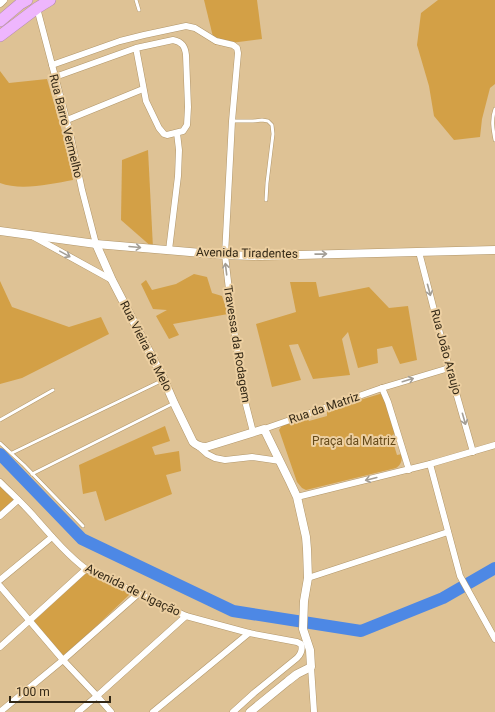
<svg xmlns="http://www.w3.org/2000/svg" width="495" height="712" font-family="Roboto,sans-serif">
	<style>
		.green { fill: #d3a046 }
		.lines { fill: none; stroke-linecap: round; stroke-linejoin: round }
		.river { stroke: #4d88e5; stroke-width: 12 }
		.lane-casing { stroke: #b1966a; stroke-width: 4 }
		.street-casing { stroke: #b1966a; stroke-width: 7 }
		.secondary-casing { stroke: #b1966a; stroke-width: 9 }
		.highway-casing { stroke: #ad84ac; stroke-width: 12 }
		.lane { stroke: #fff; stroke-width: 3 }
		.street { stroke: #fff; stroke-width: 6 }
		.secondary { stroke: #fff; stroke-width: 8 }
		.highway { stroke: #eeb6fd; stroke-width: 11 }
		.oneway { stroke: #a39e96 }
		.labels { text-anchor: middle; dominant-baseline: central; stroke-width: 4; stroke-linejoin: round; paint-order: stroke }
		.street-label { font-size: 12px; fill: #332816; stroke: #eccfa1 }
		.park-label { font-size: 12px; fill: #664b1b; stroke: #eccfa1 }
	</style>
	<rect width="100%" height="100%" fill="#dec295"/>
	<g class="green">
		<polygon points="204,0 257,0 262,39 215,45"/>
		<polygon points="438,0 495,0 495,84 490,88 482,119 480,137 454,140 434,116 429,86 417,45 421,13"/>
		<path d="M0 71 9 83 47 79 66 145 73 180C51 184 21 191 0 183Z"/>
		<polygon points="148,150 153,248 121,220 122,160"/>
		<polygon points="194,274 207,277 212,293 222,296 228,314 173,324 179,335 169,339 156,316 167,310 153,309 141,284 146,280 152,290 176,284"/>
		<polygon points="0,281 12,307 69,327 101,317 109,334 22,378 0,384"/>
		<polygon points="290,282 316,282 319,297 369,287 389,308 408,306 417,360 400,364 392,346 377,349 378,363 358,368 348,332 342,339 350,375 313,379 298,344 289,345 301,380 272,387 256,324 296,312"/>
		<path d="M383 393 396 433 391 436 397 455 402 454C402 461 401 465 396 468L306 490 302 488 297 482 279 430 283 424 306 416 309 421 327 416V410Z"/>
		<polygon points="165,426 170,441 152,447 155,455 179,451 181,471 166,475 172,494 105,521 96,491 83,494 79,465"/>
		<polygon points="0,481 18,499 0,516"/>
		<polygon points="86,573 130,594 63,658 34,621"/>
	</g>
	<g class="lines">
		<polyline class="river" points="0,454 82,539 233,611 361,631 443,598 495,568"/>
		<g class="lane-casing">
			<g id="lane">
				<polyline points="136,0 139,10"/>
				<path d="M495 109C491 119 493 130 495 140"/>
				<polyline points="232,121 253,121 262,120 268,121 272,125 273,134 267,183 266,200"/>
				<polyline points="0,420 53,390"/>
				<polyline points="0,443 24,465 83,526"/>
				<polyline points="12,453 163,380"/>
				<polyline points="32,474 174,403"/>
			</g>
		</g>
		<g class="street-casing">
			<g id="street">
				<polyline points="37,8 70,133 82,190 96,244"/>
				<polyline points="52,65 120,41 144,35 186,26 195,28 216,41 233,45 237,48 238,53 232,121 225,255 232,316 244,397 253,432"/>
				<path d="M55 77 136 48 173 40C182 42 185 46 186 55L188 107 187 125 183 131 167 135 164 134 159 128 146 101 136 48"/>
				<polyline points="67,120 143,89"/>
				<polyline points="34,237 112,280"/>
				<polyline points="169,250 178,176 179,150 177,133"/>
				<polyline points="419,252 449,368 473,452"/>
				<polyline points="382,388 388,402 409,470"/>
				<polyline points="264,429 382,388 449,368"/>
				<polyline points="198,446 207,454 215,458 225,460 252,457 280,461"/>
				<polyline points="430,464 460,576 495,639"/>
				<path d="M0 482C10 492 21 502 31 513 48 532 65 553 86 569L186 616 249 633 297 642 301 644C303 650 301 654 297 658L254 693 233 712"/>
				<polyline points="297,497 430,464 495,445"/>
				<polyline points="0,516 18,500"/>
				<polyline points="308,578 448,532"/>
				<polyline points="0,580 52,537"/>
				<polyline points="0,586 63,660 97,696 111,712"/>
				<polyline points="0,647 29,621 86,569"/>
				<polyline points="311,667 314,712"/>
				<polyline points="0,712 63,660 138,594"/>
				<polyline points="78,712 97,696 186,616"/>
				<polyline points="153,712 249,633"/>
			</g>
		</g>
		<g class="secondary-casing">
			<g id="secondary">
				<polyline points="0,3 3,0"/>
				<polyline points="0,231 96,244 225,255 260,256 495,250"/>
				<path d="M96 244 112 280 164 380 174 403 193 442C197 446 201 447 206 447L264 429 290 482 297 497 306 537 307 549 308 578 304 601 303 629 310 650 311 667 297 674 288 681 250 712"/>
			</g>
		</g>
		<g class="highway-casing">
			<g id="highway">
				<polyline points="0,21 20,4 27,0"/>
				<polyline points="0,36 37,8 50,0"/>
			</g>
		</g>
		<use href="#lane" class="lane"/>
		<use href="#street" class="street"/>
		<use href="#secondary" class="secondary"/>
		<use href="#highway" class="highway"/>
	</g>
	<defs><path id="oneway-shaft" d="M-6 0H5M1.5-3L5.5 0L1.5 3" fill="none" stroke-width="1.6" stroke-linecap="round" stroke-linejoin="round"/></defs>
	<g class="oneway">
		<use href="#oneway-shaft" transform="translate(135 247) rotate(5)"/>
		<use href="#oneway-shaft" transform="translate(65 254) rotate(29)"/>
		<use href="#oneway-shaft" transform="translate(321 254) rotate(-1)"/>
		<use href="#oneway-shaft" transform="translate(226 269) rotate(-97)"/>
		<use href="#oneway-shaft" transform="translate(429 290) rotate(75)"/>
		<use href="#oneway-shaft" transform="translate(408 380) rotate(-17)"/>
		<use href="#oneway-shaft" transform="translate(464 419) rotate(74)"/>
		<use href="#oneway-shaft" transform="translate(371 479) rotate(166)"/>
	</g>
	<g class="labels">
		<g class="street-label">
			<text transform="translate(66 126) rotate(76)">Rua Barro Vermelho</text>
			<text transform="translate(247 253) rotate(1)">Avenida Tiradentes</text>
			<text transform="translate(237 344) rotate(81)">Travessa da Rodagem</text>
			<text transform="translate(146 346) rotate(63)">Rua Vieira de Melo</text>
			<text transform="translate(446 352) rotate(75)">Rua João Araujo</text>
			<text transform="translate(324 408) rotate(-19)">Rua da Matriz</text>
			<text transform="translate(133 590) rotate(26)">Avenida de Ligação</text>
		</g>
		<g class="park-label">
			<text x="354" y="441">Praça da Matriz</text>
		</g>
	</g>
	<path d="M10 696v6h100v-6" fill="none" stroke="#332816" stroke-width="2"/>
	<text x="16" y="696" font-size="12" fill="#332816" stroke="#eccfa1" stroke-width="3" paint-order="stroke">100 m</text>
</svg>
